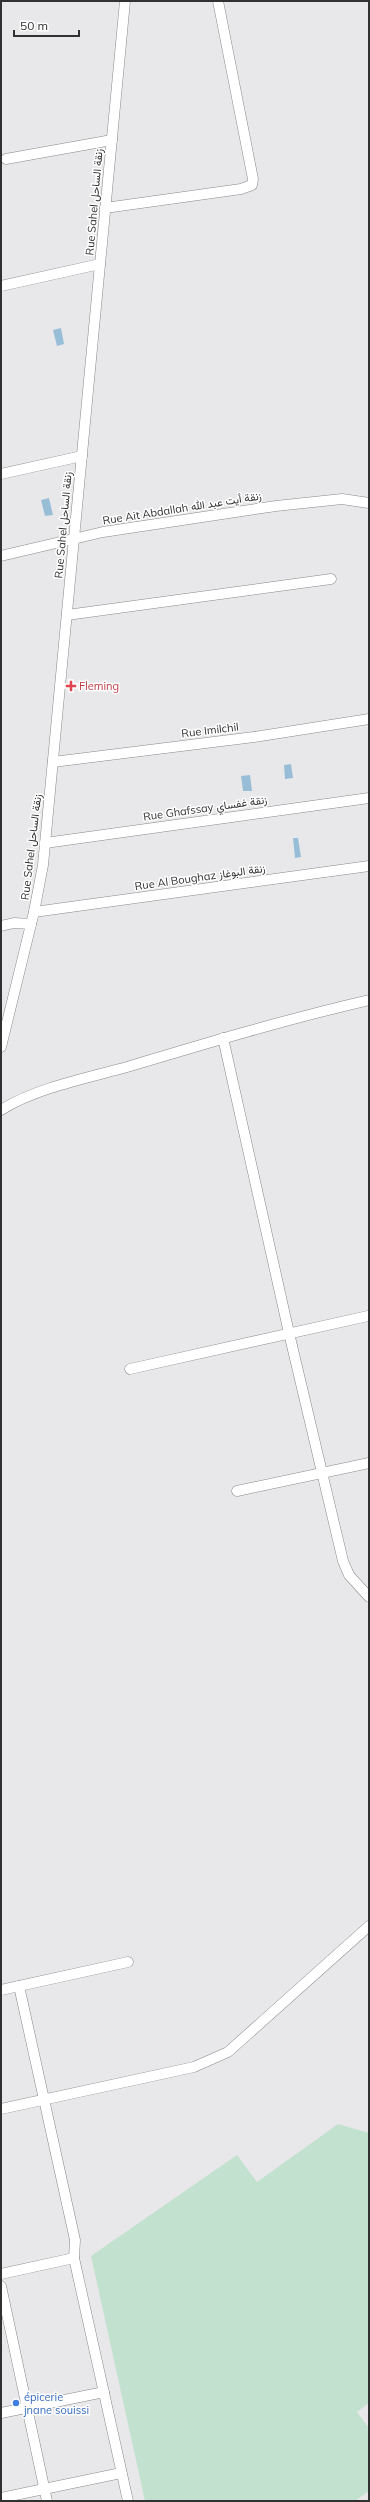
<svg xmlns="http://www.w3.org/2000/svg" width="370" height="2502" font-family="Mulish,Vazirmatn,sans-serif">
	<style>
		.green { fill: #c3e1cf }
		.water { fill: #98bed7 }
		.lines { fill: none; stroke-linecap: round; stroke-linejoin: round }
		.minor-casing { stroke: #89898b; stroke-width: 11 }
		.minor { stroke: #fff; stroke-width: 10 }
		.health-dot { fill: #e0444e; stroke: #fff; stroke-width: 1.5 }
		.shop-dot { fill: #3f7fe0; stroke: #fff; stroke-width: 1.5 }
		.labels { text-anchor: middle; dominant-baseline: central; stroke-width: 3; stroke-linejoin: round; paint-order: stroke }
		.street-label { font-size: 11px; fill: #313132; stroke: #fff }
		.health-label { font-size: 11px; fill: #be3a42; stroke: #fff; text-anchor: start }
		.shop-label { font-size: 11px; fill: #366cbe; stroke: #fff; text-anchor: start }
	</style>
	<rect width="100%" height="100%" fill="#e8e8ea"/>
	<polygon class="green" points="338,2124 369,2133 369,2403 357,2412 369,2428 369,2491 355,2501 145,2501 91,2256 237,2155 257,2182"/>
	<g class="water">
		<polygon points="61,328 64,344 57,346 53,330"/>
		<polygon points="49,498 53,515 45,516 41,500"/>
		<polygon points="291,764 293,778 285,779 284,765"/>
		<polygon points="250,775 252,791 243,791 241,776"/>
		<polygon points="293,838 298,838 301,857 295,858"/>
	</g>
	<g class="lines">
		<g class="minor-casing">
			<g id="minor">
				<polyline points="6,159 112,140"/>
				<polyline points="105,208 241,189 252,185 253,179 218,1"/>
				<polyline points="1,286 100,264"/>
				<polyline points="1,474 82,456"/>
				<polyline points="1,556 103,532 276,506 342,499 369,503"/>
				<polyline points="67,615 331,579"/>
				<polyline points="53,762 254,737 369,719"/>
				<polyline points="45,843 369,798"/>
				<polyline points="34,912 369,866"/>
				<polyline points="1,926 14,923 31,924"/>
				<polyline points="223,1038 289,1333 343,1561 349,1575 369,1597"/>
				<polyline points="1,1047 34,912 43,865 125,1"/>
				<path d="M1 1110C36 1088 87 1078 127 1067 207 1043 287 1019 369 1000"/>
				<polyline points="130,1369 368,1316"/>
				<polyline points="237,1491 369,1463"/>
				<polyline points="19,1986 75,2240 74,2258 128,2501"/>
				<polyline points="1,1990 128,1962"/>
				<polyline points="1,2109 194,2067 228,2052 369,1926"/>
				<polyline points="1,2274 74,2258"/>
				<polyline points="1,2286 47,2501"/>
				<polyline points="1,2413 104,2392"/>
				<polyline points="1,2498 121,2473"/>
			</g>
		</g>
		<use href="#minor" class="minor"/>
	</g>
	<path class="health-dot" d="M69 680h4v4h4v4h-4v4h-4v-4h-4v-4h4z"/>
	<circle class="shop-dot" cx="16" cy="2403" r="4"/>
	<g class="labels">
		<g class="street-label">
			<text transform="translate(94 202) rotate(-85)">Rue Sahel زنقة الساحل</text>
			<text transform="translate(182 508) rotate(-9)">Rue Ait Abdallah زنقة أيت عبد الله</text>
			<text transform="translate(63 525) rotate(-85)">Rue Sahel زنقة الساحل</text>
			<text transform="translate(210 730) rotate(-7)">Rue Imilchil</text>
			<text transform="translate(205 808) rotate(-8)">Rue Ghafssay زنقة غفساي</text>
			<text transform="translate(31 847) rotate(-83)">Rue Sahel زنقة الساحل</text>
			<text transform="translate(200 877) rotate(-8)">Rue Al Boughaz زنقة البوغاز</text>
		</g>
		<g class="health-label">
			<text x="79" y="686">Fleming</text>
		</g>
		<g class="shop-label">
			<text x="24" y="2397">épicerie<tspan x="24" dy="13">jnane souissi</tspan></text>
		</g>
	</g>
	<rect width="370" height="2502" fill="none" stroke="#313132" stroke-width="4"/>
	<path d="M14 30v6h65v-6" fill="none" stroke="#313132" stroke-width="2"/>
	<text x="20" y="30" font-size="12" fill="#313132" stroke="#ffffff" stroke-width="3" paint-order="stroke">50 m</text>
</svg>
